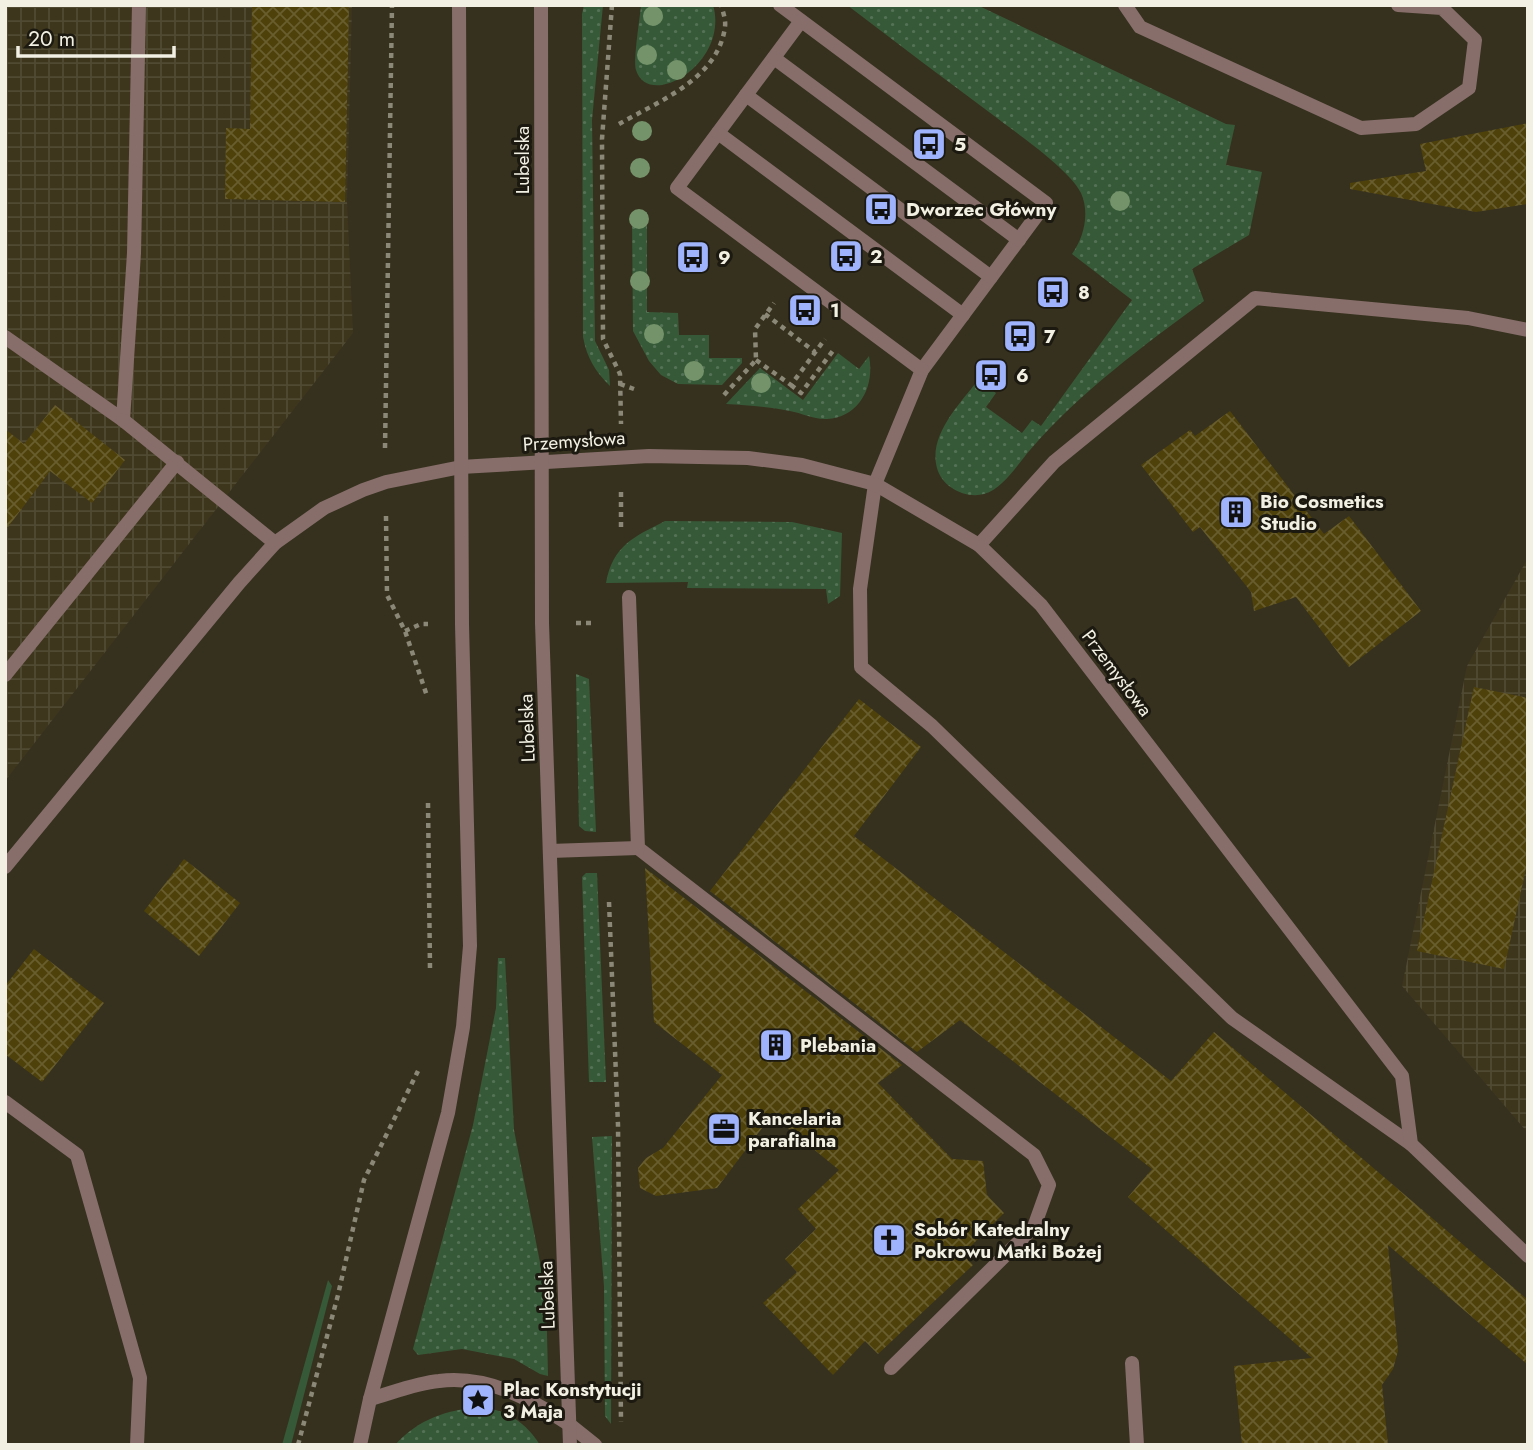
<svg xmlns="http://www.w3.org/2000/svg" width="1533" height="1450" font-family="Jost,sans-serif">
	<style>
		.industrial { fill: url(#industrial-grid) }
		.grass { fill: url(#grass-dots) }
		.green { fill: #365a38 }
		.building { fill: url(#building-cross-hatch) }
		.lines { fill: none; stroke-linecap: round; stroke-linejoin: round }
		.path { stroke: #8c8878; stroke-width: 4.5; stroke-dasharray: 5 5; stroke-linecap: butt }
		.service { stroke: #876e6b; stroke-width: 14 }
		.minor { stroke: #876e6b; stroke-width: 14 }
		.tertiary { stroke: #876e6b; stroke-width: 14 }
		.tree { fill: #74936a }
		.labels { text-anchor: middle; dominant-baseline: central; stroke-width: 6; stroke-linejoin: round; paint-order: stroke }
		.poi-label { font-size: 19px; font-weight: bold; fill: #f2efe3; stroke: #1b1910; text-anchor: start }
		.street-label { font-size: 19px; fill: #f2efe3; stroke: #1b1910 }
	</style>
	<defs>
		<pattern id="industrial-grid" width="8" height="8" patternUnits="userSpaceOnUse" patternTransform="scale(1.75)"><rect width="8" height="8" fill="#3d361c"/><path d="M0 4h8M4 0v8" fill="none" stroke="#504a32"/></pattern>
		<pattern id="grass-dots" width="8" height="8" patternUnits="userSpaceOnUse" patternTransform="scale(1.75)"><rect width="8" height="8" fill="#365a38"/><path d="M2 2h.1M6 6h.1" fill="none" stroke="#547255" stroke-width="1.8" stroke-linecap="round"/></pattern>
		<pattern id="building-cross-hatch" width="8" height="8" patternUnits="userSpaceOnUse" patternTransform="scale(1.75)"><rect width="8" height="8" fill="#4e410a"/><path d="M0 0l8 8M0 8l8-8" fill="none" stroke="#685d2e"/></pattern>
	</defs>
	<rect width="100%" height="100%" fill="#36311e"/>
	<g class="industrial">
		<polygon points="5,5 352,5 347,201 353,333 5,781"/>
		<polygon points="1528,558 1528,1133 1402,986 1467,666"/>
	</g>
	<g class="grass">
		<path d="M584 5H603L592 120 595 341 609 370 610 386C595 371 587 358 583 337L582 14Z"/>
		<path d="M641 5H713C730 63 649 111 636 70 633 60 640 18 641 5Z"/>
		<path d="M847 5H977L1226 124 1235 125 1226 165 1262 172 1249 235 1192 269 1204 301C1143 346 1080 392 1030 450 1017 465 1003 489 984 494 965 499 942 487 937 468 928 435 960 404 978 380L996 393 986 407 1022 433 1032 420 1041 426 1132 300 1072 254C1084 237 1090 213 1081 193 1069 169 1019 135 997 118 947 81 897 43 847 5Z"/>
		<polygon points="637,212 647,212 647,312 678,313 679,335 709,335 709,358 742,358 742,363 722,385 678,384 661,375 649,361 633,331 632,219"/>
		<path d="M838 353 859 369 869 356C875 385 860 417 827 419 815 420 802 413 790 411 769 407 747 405 726 404L760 368 803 400Z"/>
		<path d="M665 521 792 522 842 533 840 596 828 604 826 589 687 588 688 582 606 583C613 545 634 537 665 521Z"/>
		<polygon points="576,674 589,679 596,832 585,831 579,826"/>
		<polygon points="586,873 597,873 606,1082 589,1082 582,877"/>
		<polygon points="498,958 505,958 514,1130 546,1293 548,1376 540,1374 514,1359 462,1349 418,1355 413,1349 473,1125 496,1008"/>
		<polygon points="612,1136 611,1424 605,1416 604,1286 592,1137"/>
		<path d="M483 1407C508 1411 526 1423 540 1445H395C418 1419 448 1409 483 1407Z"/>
	</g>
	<polygon class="green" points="328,1280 332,1286 291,1445 282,1445"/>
	<g class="building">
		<polygon points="252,5 349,5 345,202 225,199 226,128 250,129"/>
		<polygon points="1528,123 1528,204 1476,212 1350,189 1350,183 1426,171 1420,144"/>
		<polygon points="55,405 125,460 92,503 50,471 5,531 5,429 24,444"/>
		<polygon points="1230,411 1324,534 1349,516 1421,611 1349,667 1296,597 1254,611 1251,592 1200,527 1193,532 1141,465 1190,430 1195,436"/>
		<polygon points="1474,687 1528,698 1528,859 1504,969 1417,951"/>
		<polygon points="859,699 921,747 854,836 1171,1081 1214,1032 1528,1300 1528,1365 1388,1245 1398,1351 1393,1369 1382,1385 1388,1445 1242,1445 1234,1366 1312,1358 1128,1197 1152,1169 960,1020 917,1052 710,891"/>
		<polygon points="184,859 240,903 199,956 144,911"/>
		<polygon points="645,868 902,1065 878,1083 952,1159 983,1161 987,1195 1004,1213 963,1254 973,1265 878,1354 865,1341 833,1375 763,1303 797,1272 785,1259 816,1229 798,1209 839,1170 772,1115 717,1188 656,1196 640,1188 638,1168 646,1158 663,1148 722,1075 654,1022"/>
		<polygon points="34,949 104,1003 42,1082 5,1054 5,986"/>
	</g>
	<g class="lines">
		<g class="path">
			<polyline points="612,5 602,139 603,339 620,374 621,424"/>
			<path d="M619 124C659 101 718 79 725 27 726 20 723 12 721 5"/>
			<polyline points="765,314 815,352"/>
			<polyline points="756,360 791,385 825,339"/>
			<polyline points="620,384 634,389"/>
			<polyline points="791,385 801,393 835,348"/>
			<polyline points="724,395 756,360 755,329 774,303"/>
			<polyline points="385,448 392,5"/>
			<polyline points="621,492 621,529"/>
			<polyline points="386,516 387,595 405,631 427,696"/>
			<polyline points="576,623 596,623"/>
			<polyline points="405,631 421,624 428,624"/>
			<polyline points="428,803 430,969"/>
			<polyline points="609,902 618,1125 621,1422"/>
			<polyline points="298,1445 338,1295 364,1180 418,1071"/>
		</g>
		<g class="service">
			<polyline points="780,5 1046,203 922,370 875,484 860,589 861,667 932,726 1232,1018 1411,1144"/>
			<polyline points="1125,5 1140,27 1361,128 1416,124 1469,88 1475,40 1442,8 1398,5"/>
			<polyline points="801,21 677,188 922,370"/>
			<polyline points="774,58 1019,240"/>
			<polyline points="746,95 991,277"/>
			<polyline points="718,133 963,315"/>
			<polyline points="5,337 123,420 134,253 139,5"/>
			<polyline points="123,420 275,543"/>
			<polyline points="629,597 638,848 1034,1155 1049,1185 1034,1227 891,1368"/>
			<polyline points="5,675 177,462"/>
			<polyline points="550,851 638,848"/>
			<polyline points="5,1102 77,1155 140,1378 137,1445"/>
			<polyline points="1132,1363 1137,1445"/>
			<polyline points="570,1425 595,1445"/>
		</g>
		<g class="minor">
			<polyline points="979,545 1054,462 1255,298 1468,318 1528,330"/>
			<polyline points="5,867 239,583 275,543 324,508 363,490 386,482 461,467 649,456 748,458 802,465 875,484 979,545 1041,605 1402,1076 1411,1144 1528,1256"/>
		</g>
		<g class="tertiary">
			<polyline points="541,5 542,623 570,1445"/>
			<path d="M370 1399C392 1393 416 1383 439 1381 488 1375 531 1399 570 1425"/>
			<polyline points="360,1445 370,1399 448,1113 463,1027 470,946 462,624 459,5"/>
		</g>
	</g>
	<g class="tree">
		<circle cx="653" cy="16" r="10"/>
		<circle cx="647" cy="55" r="10"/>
		<circle cx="677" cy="70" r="10"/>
		<circle cx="642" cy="131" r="10"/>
		<circle cx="640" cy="168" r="10"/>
		<circle cx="1120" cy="201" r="10"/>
		<circle cx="639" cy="219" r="10"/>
		<circle cx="640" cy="281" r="10"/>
		<circle cx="654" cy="334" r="10"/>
		<circle cx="694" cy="371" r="10"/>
		<circle cx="761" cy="383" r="10"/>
	</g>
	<defs>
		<g id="bus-square" transform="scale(1.75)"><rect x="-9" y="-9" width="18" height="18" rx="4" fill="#9fb3fd" stroke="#1b1910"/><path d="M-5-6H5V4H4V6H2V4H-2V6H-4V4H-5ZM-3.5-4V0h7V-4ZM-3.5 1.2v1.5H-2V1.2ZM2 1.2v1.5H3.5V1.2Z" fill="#111"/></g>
		<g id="building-square" transform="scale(1.75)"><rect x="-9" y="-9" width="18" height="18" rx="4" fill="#9fb3fd" stroke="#1b1910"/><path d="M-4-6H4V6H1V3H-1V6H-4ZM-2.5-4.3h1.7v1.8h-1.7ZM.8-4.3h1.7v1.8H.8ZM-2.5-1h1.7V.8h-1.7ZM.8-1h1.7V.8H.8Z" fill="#111"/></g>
		<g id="office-square" transform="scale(1.75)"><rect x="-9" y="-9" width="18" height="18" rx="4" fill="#9fb3fd" stroke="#1b1910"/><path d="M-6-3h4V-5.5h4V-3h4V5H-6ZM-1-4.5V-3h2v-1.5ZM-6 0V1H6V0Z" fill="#111"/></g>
		<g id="church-square" transform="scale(1.75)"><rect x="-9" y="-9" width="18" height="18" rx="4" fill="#9fb3fd" stroke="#1b1910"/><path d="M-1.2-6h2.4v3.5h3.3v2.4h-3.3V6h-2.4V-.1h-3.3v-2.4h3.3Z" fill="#111"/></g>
		<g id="sight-square" transform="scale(1.75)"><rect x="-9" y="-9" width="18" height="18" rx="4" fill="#9fb3fd" stroke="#1b1910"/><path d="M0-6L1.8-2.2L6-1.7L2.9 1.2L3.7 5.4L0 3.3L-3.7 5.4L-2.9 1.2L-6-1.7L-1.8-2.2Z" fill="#111"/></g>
	</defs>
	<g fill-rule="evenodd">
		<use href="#bus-square" x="929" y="144"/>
		<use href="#bus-square" x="881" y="209"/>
		<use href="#bus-square" x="846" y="256"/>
		<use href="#bus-square" x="693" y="257"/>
		<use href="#bus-square" x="1053" y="292"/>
		<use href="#bus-square" x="805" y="310"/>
		<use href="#bus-square" x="1020" y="336"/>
		<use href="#bus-square" x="991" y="375"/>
		<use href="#building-square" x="1236" y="512"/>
		<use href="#building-square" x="776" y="1045"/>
		<use href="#office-square" x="724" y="1129"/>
		<use href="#church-square" x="889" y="1240"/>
		<use href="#sight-square" x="478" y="1400"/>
	</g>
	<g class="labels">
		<g class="poi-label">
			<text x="954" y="144">5</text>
			<text x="906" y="209">Dworzec Główny</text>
			<text x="870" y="256">2</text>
			<text x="718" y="257">9</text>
			<text x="1078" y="292">8</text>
			<text x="830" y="310">1</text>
			<text x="1044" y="336">7</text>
			<text x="1016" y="375">6</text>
			<text x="1260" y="501">Bio Cosmetics<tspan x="1260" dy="22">Studio</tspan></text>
			<text x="800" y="1045">Plebania</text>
			<text x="748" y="1118">Kancelaria<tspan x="748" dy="22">parafialna</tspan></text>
			<text x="914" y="1229">Sobór Katedralny<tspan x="914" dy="22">Pokrowu Matki Bożej</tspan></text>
			<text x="503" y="1389">Plac Konstytucji<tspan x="503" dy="22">3 Maja</tspan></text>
		</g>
		<g class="street-label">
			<text transform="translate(522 160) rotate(-90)">Lubelska</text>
			<text transform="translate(574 441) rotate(-4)">Przemysłowa</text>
			<text transform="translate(1117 673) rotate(53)">Przemysłowa</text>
			<text transform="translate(527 728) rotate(-92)">Lubelska</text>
			<text transform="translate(547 1295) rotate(-92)">Lubelska</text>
		</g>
	</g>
	<rect width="1533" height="1450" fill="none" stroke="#f2efe3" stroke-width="14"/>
	<path d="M18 46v10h156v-10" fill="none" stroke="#f2efe3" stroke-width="3.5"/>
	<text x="28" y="46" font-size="21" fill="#f2efe3" stroke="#1b1910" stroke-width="5" paint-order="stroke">20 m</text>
</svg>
